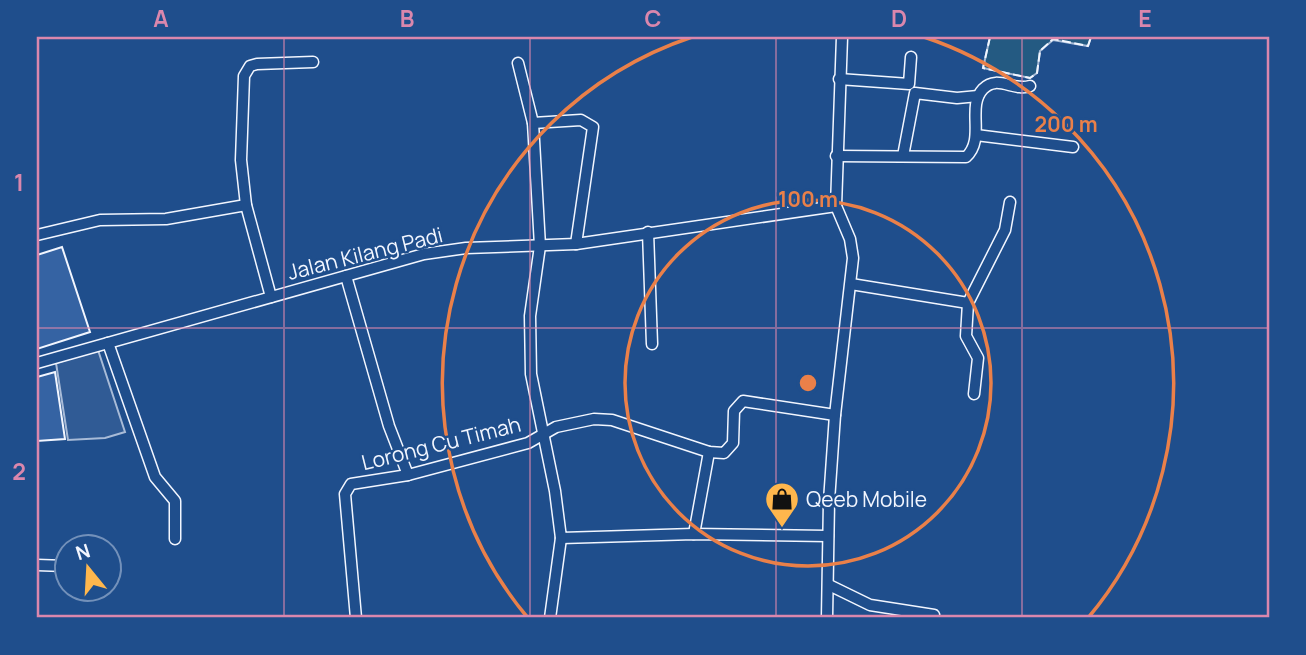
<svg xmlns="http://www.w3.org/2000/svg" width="1306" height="655" font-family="Manrope,sans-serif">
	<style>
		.green { fill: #245a82; stroke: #a8bbd7; stroke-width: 2 }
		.parking { fill: #305b95; stroke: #a8bbd7; stroke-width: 2 }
		.building { fill: #3563a3; stroke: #f2f6ff; stroke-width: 2 }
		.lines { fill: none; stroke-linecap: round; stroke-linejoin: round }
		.street-casing { stroke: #f2f6ff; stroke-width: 13 }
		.street { stroke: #1f4e8c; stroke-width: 10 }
		.fence { stroke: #f2f6ff; stroke-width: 2; stroke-dasharray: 9 3.5; stroke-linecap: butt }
		.grid { fill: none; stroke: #da87ad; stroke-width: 2; stroke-opacity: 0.55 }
		.ring { fill: none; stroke: #ea8049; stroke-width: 3.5 }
		.labels { text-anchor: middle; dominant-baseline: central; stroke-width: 5; stroke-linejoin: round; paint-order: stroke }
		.street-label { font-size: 21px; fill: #f2f6ff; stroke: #1f4e8c }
		.poi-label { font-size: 21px; fill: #f2f6ff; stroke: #1f4e8c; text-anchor: start }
		.centre { fill: #ea8049; stroke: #1f4e8c; stroke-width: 3.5 }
		.ring-label { font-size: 21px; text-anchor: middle; font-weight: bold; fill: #ea8049; stroke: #1f4e8c; stroke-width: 5; stroke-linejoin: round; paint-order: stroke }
		.neatline { fill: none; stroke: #da87ad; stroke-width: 2.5 }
		.grid-label { font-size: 23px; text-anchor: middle; font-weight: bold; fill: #da87ad }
	</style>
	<rect width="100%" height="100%" fill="#1f4e8c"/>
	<polygon class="green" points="990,37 1091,37 1088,46 1053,40 1040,51 1037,73 1030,78 983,68"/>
	<polygon class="parking" points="98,350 125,432 105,438 68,440 56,363"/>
	<g class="building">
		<polygon points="62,247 90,332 37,349 37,255"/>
		<polygon points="55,372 65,439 37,441 37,377"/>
	</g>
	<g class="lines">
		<g class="street-casing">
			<g id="street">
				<polyline points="518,63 533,123 540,246 530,316 531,374 555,491 561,538 694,534 828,536"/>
				<polyline points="839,79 909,84 911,57"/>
				<polyline points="533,123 581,120 593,127 576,244"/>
				<polyline points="976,135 1073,147"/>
				<path d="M836 156 966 157C986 139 966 107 983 89 997 74 1014 92 1030 86"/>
				<polyline points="903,156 915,93 957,98 978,96"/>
				<polyline points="648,232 652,344"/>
				<polyline points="37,235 100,220 166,219 246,205"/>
				<polyline points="346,276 389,426 408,475"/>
				<polyline points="851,284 968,303"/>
				<polyline points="271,297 246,205 241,160 244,76 250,66 257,64 313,62"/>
				<polyline points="108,343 155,477 175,501 175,539"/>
				<polyline points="37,363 424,254 466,248 576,244 836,206"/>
				<polyline points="974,394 978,358 966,336 968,303 1005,230 1010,202"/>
				<polyline points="694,534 709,452"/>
				<polyline points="37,565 66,566"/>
				<polyline points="108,567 113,568"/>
				<polyline points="829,585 870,605 934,615"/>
				<polyline points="356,618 345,494 351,484 408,475 528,443 556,427 594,419 612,420 709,452 724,453 733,443 734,411 743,401 835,415"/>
				<polyline points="550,618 561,538"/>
				<polyline points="827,618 829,501 835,415 853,258 850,239 836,206 842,37"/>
			</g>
		</g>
		<use href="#street" class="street"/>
		<polyline class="fence" points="990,37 983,68 1030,78 1037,73 1040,51 1053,39 1088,46 1091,37"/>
	</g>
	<path class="grid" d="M284 37V618M530 37V618M776 37V618M1022 37V618M37 328H1269"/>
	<g class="ring">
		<circle cx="808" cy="383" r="183"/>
		<path d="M528 618A365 365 0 0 1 692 37M924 37A365 365 0 0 1 1088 618"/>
	</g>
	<defs>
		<g id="shop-pin" transform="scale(1.75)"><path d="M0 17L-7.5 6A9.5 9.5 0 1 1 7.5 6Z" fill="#ffb74d" stroke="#1f4e8c"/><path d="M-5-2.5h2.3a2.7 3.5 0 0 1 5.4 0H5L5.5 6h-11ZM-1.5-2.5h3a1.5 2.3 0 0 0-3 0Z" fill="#111"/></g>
	</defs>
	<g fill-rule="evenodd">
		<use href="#shop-pin" x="782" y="499"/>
	</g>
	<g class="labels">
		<g class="street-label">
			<text transform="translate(365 253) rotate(-14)">Jalan Kilang Padi</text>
			<text transform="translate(441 443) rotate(-14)">Lorong Cu Timah</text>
		</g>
		<g class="poi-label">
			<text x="806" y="499">Qeeb Mobile</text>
		</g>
	</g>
	<circle cx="808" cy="383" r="10" class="centre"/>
	<g class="ring-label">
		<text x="1066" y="132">200 m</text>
		<text x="808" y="207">100 m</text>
	</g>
	<rect width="1306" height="655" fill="none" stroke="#1f4e8c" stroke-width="77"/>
	<g transform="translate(88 568) rotate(342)"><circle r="33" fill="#1f4e8c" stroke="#7391ba" stroke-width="2"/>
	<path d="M0-5L12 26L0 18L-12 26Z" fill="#ffb74d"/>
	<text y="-10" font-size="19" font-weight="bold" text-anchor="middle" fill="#f2f6ff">N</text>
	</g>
	<rect x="38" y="38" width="1230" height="578" class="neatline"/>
	<g class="grid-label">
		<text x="161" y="27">A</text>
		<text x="407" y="27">B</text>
		<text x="653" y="27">C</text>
		<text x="899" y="27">D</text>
		<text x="1145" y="27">E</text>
		<text x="19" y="191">1</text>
		<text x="19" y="480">2</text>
	</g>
</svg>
